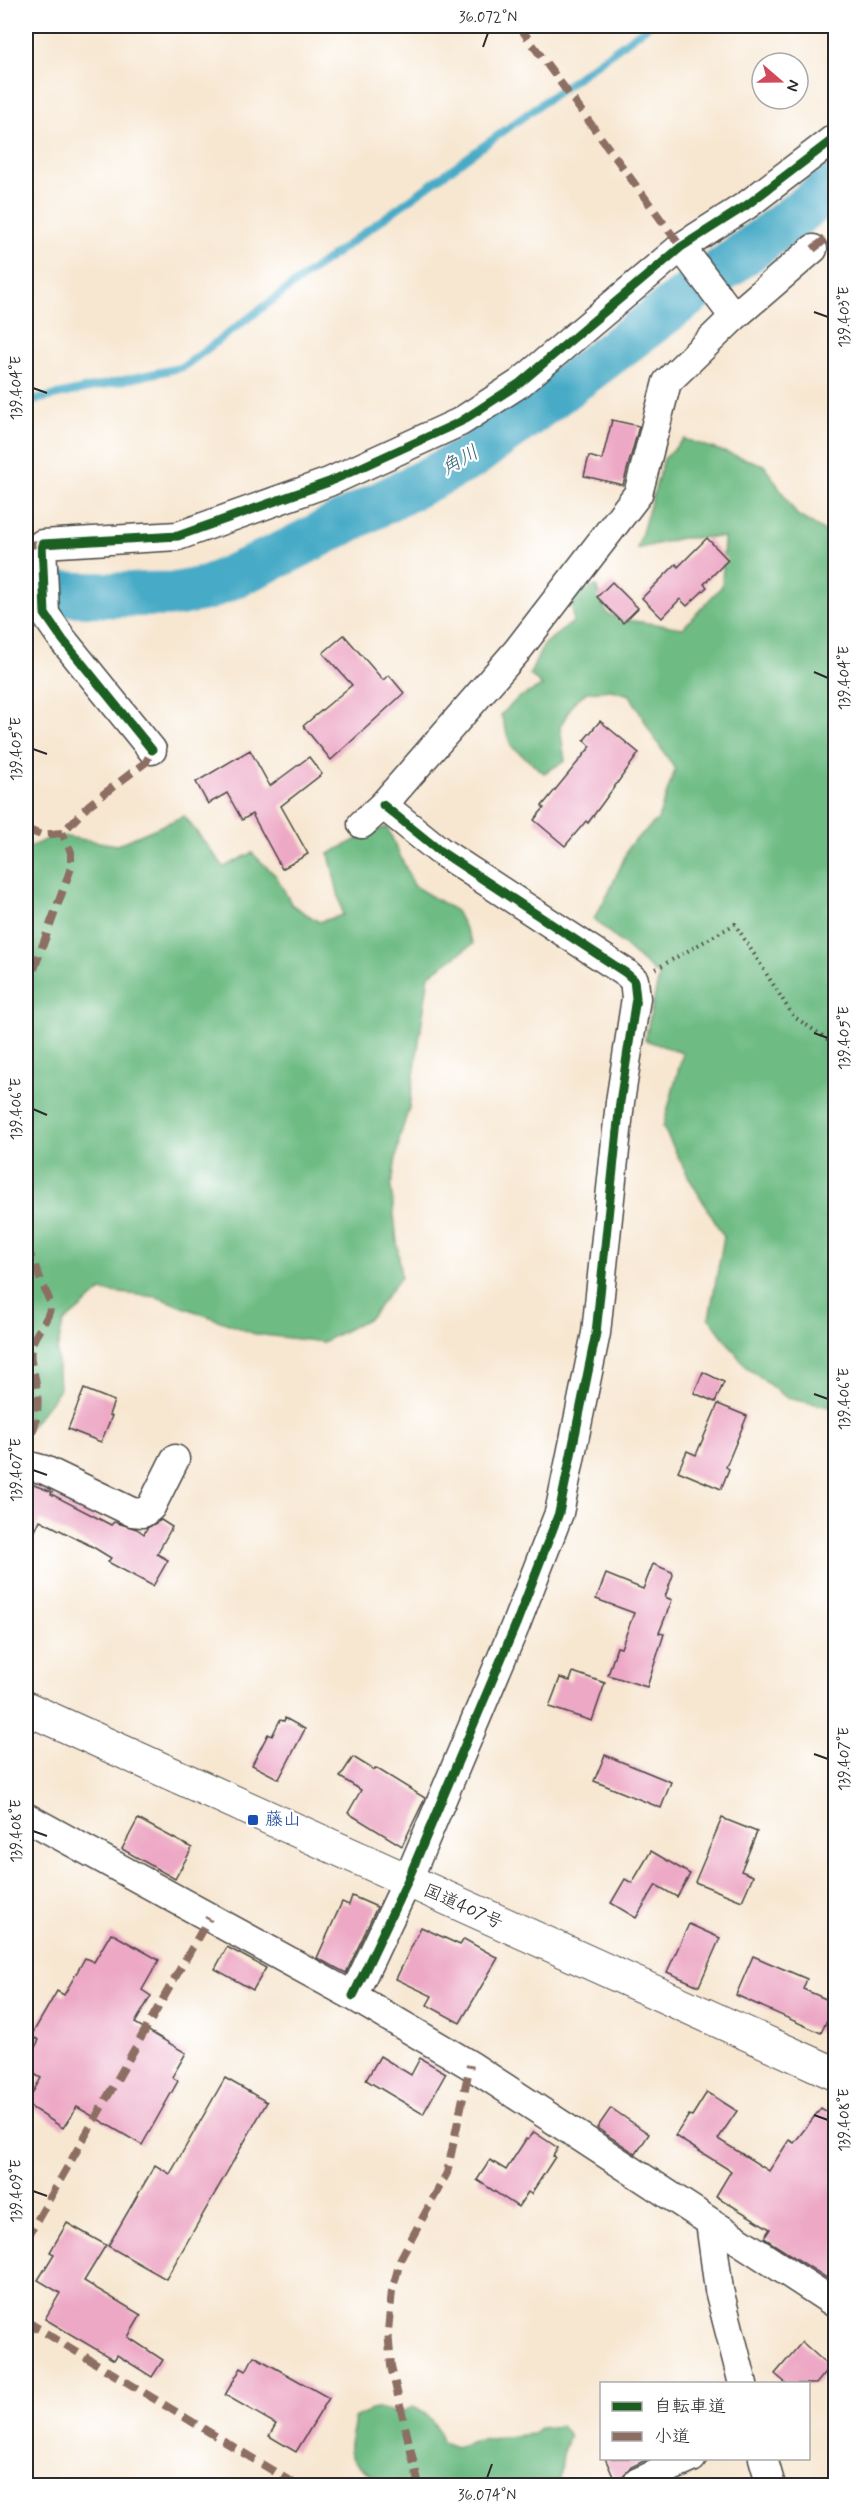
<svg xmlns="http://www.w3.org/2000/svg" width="861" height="2511" font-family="Mynerve,'Klee One',sans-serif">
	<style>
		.forest { fill: #6ebc84; stroke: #4c7458; stroke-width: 1.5 }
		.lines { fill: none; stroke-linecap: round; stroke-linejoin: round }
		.stream { stroke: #46aac6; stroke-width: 8 }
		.river { stroke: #46aac6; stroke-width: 45 }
		.building { fill: #eda8c5 }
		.minor-casing { stroke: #4a4744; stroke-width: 31 }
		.highway-casing { stroke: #4a4744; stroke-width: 35 }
		.path { stroke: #4a4744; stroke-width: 4; stroke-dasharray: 1.5 4.5; stroke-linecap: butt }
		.minor { stroke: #fff; stroke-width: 28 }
		.highway { stroke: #fff; stroke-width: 33 }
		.quiet { stroke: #8d6e63; stroke-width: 8; stroke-dasharray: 15 8; stroke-linecap: butt }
		.cycleway-casing { stroke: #fff; stroke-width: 13 }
		.cycleway { stroke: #1b5e20; stroke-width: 9 }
		.ticks { fill: none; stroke: #2b2b2b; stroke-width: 2 }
		.transit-dot { fill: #1a4fb4; stroke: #fff; stroke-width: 2 }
		.labels { text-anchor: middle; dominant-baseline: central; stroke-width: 4.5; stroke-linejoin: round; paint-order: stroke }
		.transit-label { font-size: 18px; fill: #164399; stroke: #fff; text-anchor: start }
		.street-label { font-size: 18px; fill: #2b2b2b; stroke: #fff }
		.water-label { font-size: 20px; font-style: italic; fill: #376471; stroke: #fff }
		.neatline { fill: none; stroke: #2b2b2b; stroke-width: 2 }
		.ticks-label { font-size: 15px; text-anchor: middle; fill: #2b2b2b }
	</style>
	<rect width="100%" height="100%" fill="#fff"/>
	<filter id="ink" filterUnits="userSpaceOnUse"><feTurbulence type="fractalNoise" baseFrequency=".0167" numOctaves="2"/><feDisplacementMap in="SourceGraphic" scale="12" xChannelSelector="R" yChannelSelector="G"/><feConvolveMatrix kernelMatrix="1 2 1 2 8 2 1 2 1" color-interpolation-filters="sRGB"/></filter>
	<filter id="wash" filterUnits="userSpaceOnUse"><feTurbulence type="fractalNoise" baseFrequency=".008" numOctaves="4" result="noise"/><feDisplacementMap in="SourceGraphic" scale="24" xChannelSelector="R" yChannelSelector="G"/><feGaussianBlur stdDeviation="1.35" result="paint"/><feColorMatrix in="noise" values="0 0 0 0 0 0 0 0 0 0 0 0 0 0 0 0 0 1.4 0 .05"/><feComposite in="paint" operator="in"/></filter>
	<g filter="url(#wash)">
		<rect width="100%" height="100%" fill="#f7e7d1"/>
		<g class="forest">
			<polygon points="684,439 764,465 797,515 835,538 835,1408 787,1398 746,1367 709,1318 724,1237 689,1178 663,1127 683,1053 645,1040 659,976 594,919 609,892 630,845 658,819 675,769 653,736 630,695 611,690 587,692 574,702 560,727 565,761 544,773 511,746 501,715 518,698 542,686 530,674 544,644 573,622 572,596 596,586 607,614 626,620 683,628 722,586 724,537 681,538 637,549 664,459"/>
			<polygon points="184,816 224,867 252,853 276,876 292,905 319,922 343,915 329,854 359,838 387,827 414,886 456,911 473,944 429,975 409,1108 400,1136 391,1187 401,1277 371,1317 323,1342 255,1334 157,1297 101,1291 63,1323 57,1351 59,1391 26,1432 26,849 55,835 117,845"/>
			<path d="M413 2407C430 2415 437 2424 442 2442L456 2447 473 2441 532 2434 540 2428 561 2426 569 2435 562 2454 559 2479 563 2485H382C375 2473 353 2469 350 2451 348 2439 356 2430 354 2418 371 2409 379 2405 397 2414Z"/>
		</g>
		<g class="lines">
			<polyline class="stream" points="26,402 183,367 317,267 648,26"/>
			<polyline class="river" points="26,593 105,595 178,594 207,588 286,552 470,458 836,185"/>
		</g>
		<g id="blocks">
			<g class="building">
				<polygon points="612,420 639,426 623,485 584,476 589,456 602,460"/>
				<polygon points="707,538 728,560 704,584 707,587 687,606 680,599 662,618 642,598 676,564 678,567"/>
				<polygon points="612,582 638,608 623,623 597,597"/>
				<polygon points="344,635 383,680 389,675 404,693 331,760 303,726 352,685 323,653"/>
				<polygon points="600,721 639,753 588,823 586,821 565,846 534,820 544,808 542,806 591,746 584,740"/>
				<polygon points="250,750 270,786 309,757 322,774 281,806 308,854 282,869 252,814 242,820 227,793 208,804 196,782"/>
				<polygon points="703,1372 724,1382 715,1402 694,1393"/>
				<polygon points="84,1389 114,1401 109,1415 112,1416 101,1442 68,1429"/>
				<polygon points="718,1404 747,1416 726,1467 729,1469 721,1489 678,1471 687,1451 696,1455"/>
				<polygon points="26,1482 52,1492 51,1494 111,1525 114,1522 137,1529 144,1534 147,1528 161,1520 172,1527 157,1554 168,1560 153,1586 108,1562 111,1558 93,1547 40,1520 26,1551"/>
				<polygon points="653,1564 672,1572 673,1575 665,1597 672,1600 659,1633 664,1634 647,1687 608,1675 617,1647 621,1648 634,1613 596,1599 606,1574 643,1589"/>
				<polygon points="573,1672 605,1683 592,1721 549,1707 560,1678 570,1681"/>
				<polygon points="285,1718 305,1729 279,1779 252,1765 268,1734 272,1736 280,1720 284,1721"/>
				<polygon points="605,1755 671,1782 661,1808 594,1781"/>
				<polygon points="353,1757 374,1770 376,1768 425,1798 402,1846 348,1813 361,1790 340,1777"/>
				<polygon points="722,1818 757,1832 741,1871 753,1876 742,1901 695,1882"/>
				<polygon points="138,1819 192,1848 175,1879 122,1849"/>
				<polygon points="651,1851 690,1874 677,1897 656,1885 636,1918 611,1903 625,1879 632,1883"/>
				<polygon points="352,1896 377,1907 346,1973 317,1958 342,1902 349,1905"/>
				<polygon points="689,1924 720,1938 699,1986 667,1972"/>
				<polygon points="421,1927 460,1945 464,1939 498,1958 460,2023 427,2005 432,1996 396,1979"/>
				<polygon points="111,1933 159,1960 142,1990 151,1996 135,2023 186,2053 172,2077 178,2081 142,2145 77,2107 63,2128 26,2104 41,2078 26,2069 26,2064 39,2040 31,2036 57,1991 64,1995 85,1958 94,1962"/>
				<polygon points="227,1947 266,1968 253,1990 215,1969"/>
				<polygon points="753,1956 807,1979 803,1989 835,2003 821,2033 736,1995"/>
				<polygon points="380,2056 411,2075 420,2058 446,2073 423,2114 366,2080"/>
				<polygon points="225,2078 267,2102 166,2279 108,2246 155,2165 170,2174"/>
				<polygon points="707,2092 737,2111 718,2139 769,2171 789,2140 794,2143 821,2108 836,2117 836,2284 764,2238 770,2229 716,2196 731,2171 675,2136 689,2115 692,2116"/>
				<polygon points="611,2108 649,2134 636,2154 597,2128"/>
				<polygon points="534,2132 558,2148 553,2156 555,2157 531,2194 528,2192 518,2207 477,2180 490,2160 506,2170 526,2139 528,2140"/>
				<polygon points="67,2223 106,2245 84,2281 141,2315 128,2337 163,2360 152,2377 117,2355 114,2360 45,2319 60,2293 38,2280 54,2254 50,2252"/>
				<polygon points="802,2342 830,2367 816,2384 787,2384 775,2374"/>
				<polygon points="254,2356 329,2398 296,2452 269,2436 276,2424 225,2395 241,2368 246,2371"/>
				<polygon points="605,2458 650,2458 631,2467 623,2477 615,2481"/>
			</g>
		</g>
	</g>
	<g filter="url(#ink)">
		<use href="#blocks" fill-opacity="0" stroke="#4a4744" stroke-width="1.5"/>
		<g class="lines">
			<g class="minor-casing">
				<g id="minor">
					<polyline points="681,247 734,317"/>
					<polyline points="152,750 63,640 45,614 42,544 178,536 329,482 460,422 520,383 681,247 747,205 836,137"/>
					<polyline points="362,824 383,805 517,651 638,494 667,382 734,317 813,249"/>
					<polyline points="26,1465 45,1470 132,1512 143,1513 151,1507 175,1459"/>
					<polyline points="26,1817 353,1996 470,2065 836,2304"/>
					<polyline points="353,1996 407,1882 516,1624 559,1513 596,1333 620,1102 636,998 634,980 626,973 440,851 383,805"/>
					<polyline points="710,2222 719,2290 743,2384"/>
					<polyline points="763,2458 771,2486"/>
					<polyline points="638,2482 692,2458"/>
				</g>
			</g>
			<g class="highway-casing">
				<polyline id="highway" points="26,1708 836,2074"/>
			</g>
			<polyline class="path" points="656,969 735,924 793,1016 836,1045"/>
			<use href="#minor" class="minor"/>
			<use href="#highway" class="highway"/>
			<g class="quiet">
				<polyline points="519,26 681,247"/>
				<polyline points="26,27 29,26"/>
				<polyline points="813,249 836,231"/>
				<polyline points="26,545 42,544"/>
				<polyline points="26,829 41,835 62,833 89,805 146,762 152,750"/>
				<polyline points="26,991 71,868 71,852 62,833"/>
				<path d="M26 1245 51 1304C49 1323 33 1332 31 1350 29 1359 33 1369 35 1378 40 1403 38 1424 26 1446"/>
				<polyline points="26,2240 209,1918"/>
				<polyline points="26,2321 298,2486"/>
				<polyline points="419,2486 391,2366 388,2331 392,2291 401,2258 447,2173 470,2065"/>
			</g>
			<g class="cycleway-casing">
				<g id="cycleway">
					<polyline points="152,750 63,640 45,614 42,544 178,536 329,482 460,422 520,383 681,247 747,205 836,137"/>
					<polyline points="353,1996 407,1882 516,1624 559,1513 596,1333 620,1102 636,998 634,980 626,973 440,851 383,805"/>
				</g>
			</g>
			<use href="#cycleway" class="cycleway"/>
		</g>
	</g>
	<path class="ticks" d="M483 47 488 33M814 312 828 317M33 388 47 393M814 672 828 678M33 749 47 754M814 1033 828 1038M33 1109 47 1115M814 1394 828 1399M33 1470 47 1475M814 1754 828 1759M33 1831 47 1836M814 2115 828 2120M33 2191 47 2196M487 2478 492 2464"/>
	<rect class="transit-dot" x="247" y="1814" width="12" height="12" rx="3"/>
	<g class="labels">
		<g class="transit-label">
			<text x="265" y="1820">藤山</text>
		</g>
		<g class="street-label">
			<text transform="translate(463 1907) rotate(24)">国道407号</text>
		</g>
		<g class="water-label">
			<text transform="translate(460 461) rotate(-30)">角川</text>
		</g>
	</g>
	<rect width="861" height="2511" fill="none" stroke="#fff" stroke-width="66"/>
	<rect x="600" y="2382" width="210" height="78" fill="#ffffff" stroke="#aaaaaa" stroke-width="1.5"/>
	<rect x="612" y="2402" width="30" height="9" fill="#1b5e20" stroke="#aaaaaa" stroke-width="1.5"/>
	<text x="654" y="2412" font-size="18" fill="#2b2b2b">自転車道</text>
	<rect x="612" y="2432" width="30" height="9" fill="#8d6e63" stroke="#aaaaaa" stroke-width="1.5"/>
	<text x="654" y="2442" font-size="18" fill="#2b2b2b">小道</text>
	<g transform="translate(780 81) rotate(110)"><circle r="28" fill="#ffffff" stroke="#aaaaaa" stroke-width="1.5"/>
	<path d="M0-4.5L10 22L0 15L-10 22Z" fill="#d1495b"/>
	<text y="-9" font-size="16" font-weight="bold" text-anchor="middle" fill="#2b2b2b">N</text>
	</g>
	<rect x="33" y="33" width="795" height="2445" class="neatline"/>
	<g class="ticks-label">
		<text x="488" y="22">36.072°N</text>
		<text transform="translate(844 317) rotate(-90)" y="5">139.403°E</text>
		<text transform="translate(16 388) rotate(-90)" y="5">139.404°E</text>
		<text transform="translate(844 678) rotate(-90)" y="5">139.404°E</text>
		<text transform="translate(16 749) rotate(-90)" y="5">139.405°E</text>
		<text transform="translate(844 1038) rotate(-90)" y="5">139.405°E</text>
		<text transform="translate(16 1109) rotate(-90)" y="5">139.406°E</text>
		<text transform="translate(844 1399) rotate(-90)" y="5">139.406°E</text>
		<text transform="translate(16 1470) rotate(-90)" y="5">139.407°E</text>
		<text transform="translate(844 1759) rotate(-90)" y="5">139.407°E</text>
		<text transform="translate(16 1831) rotate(-90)" y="5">139.408°E</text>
		<text transform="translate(844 2120) rotate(-90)" y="5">139.408°E</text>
		<text transform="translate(16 2191) rotate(-90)" y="5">139.409°E</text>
		<text x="487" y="2500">36.074°N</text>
	</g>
</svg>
